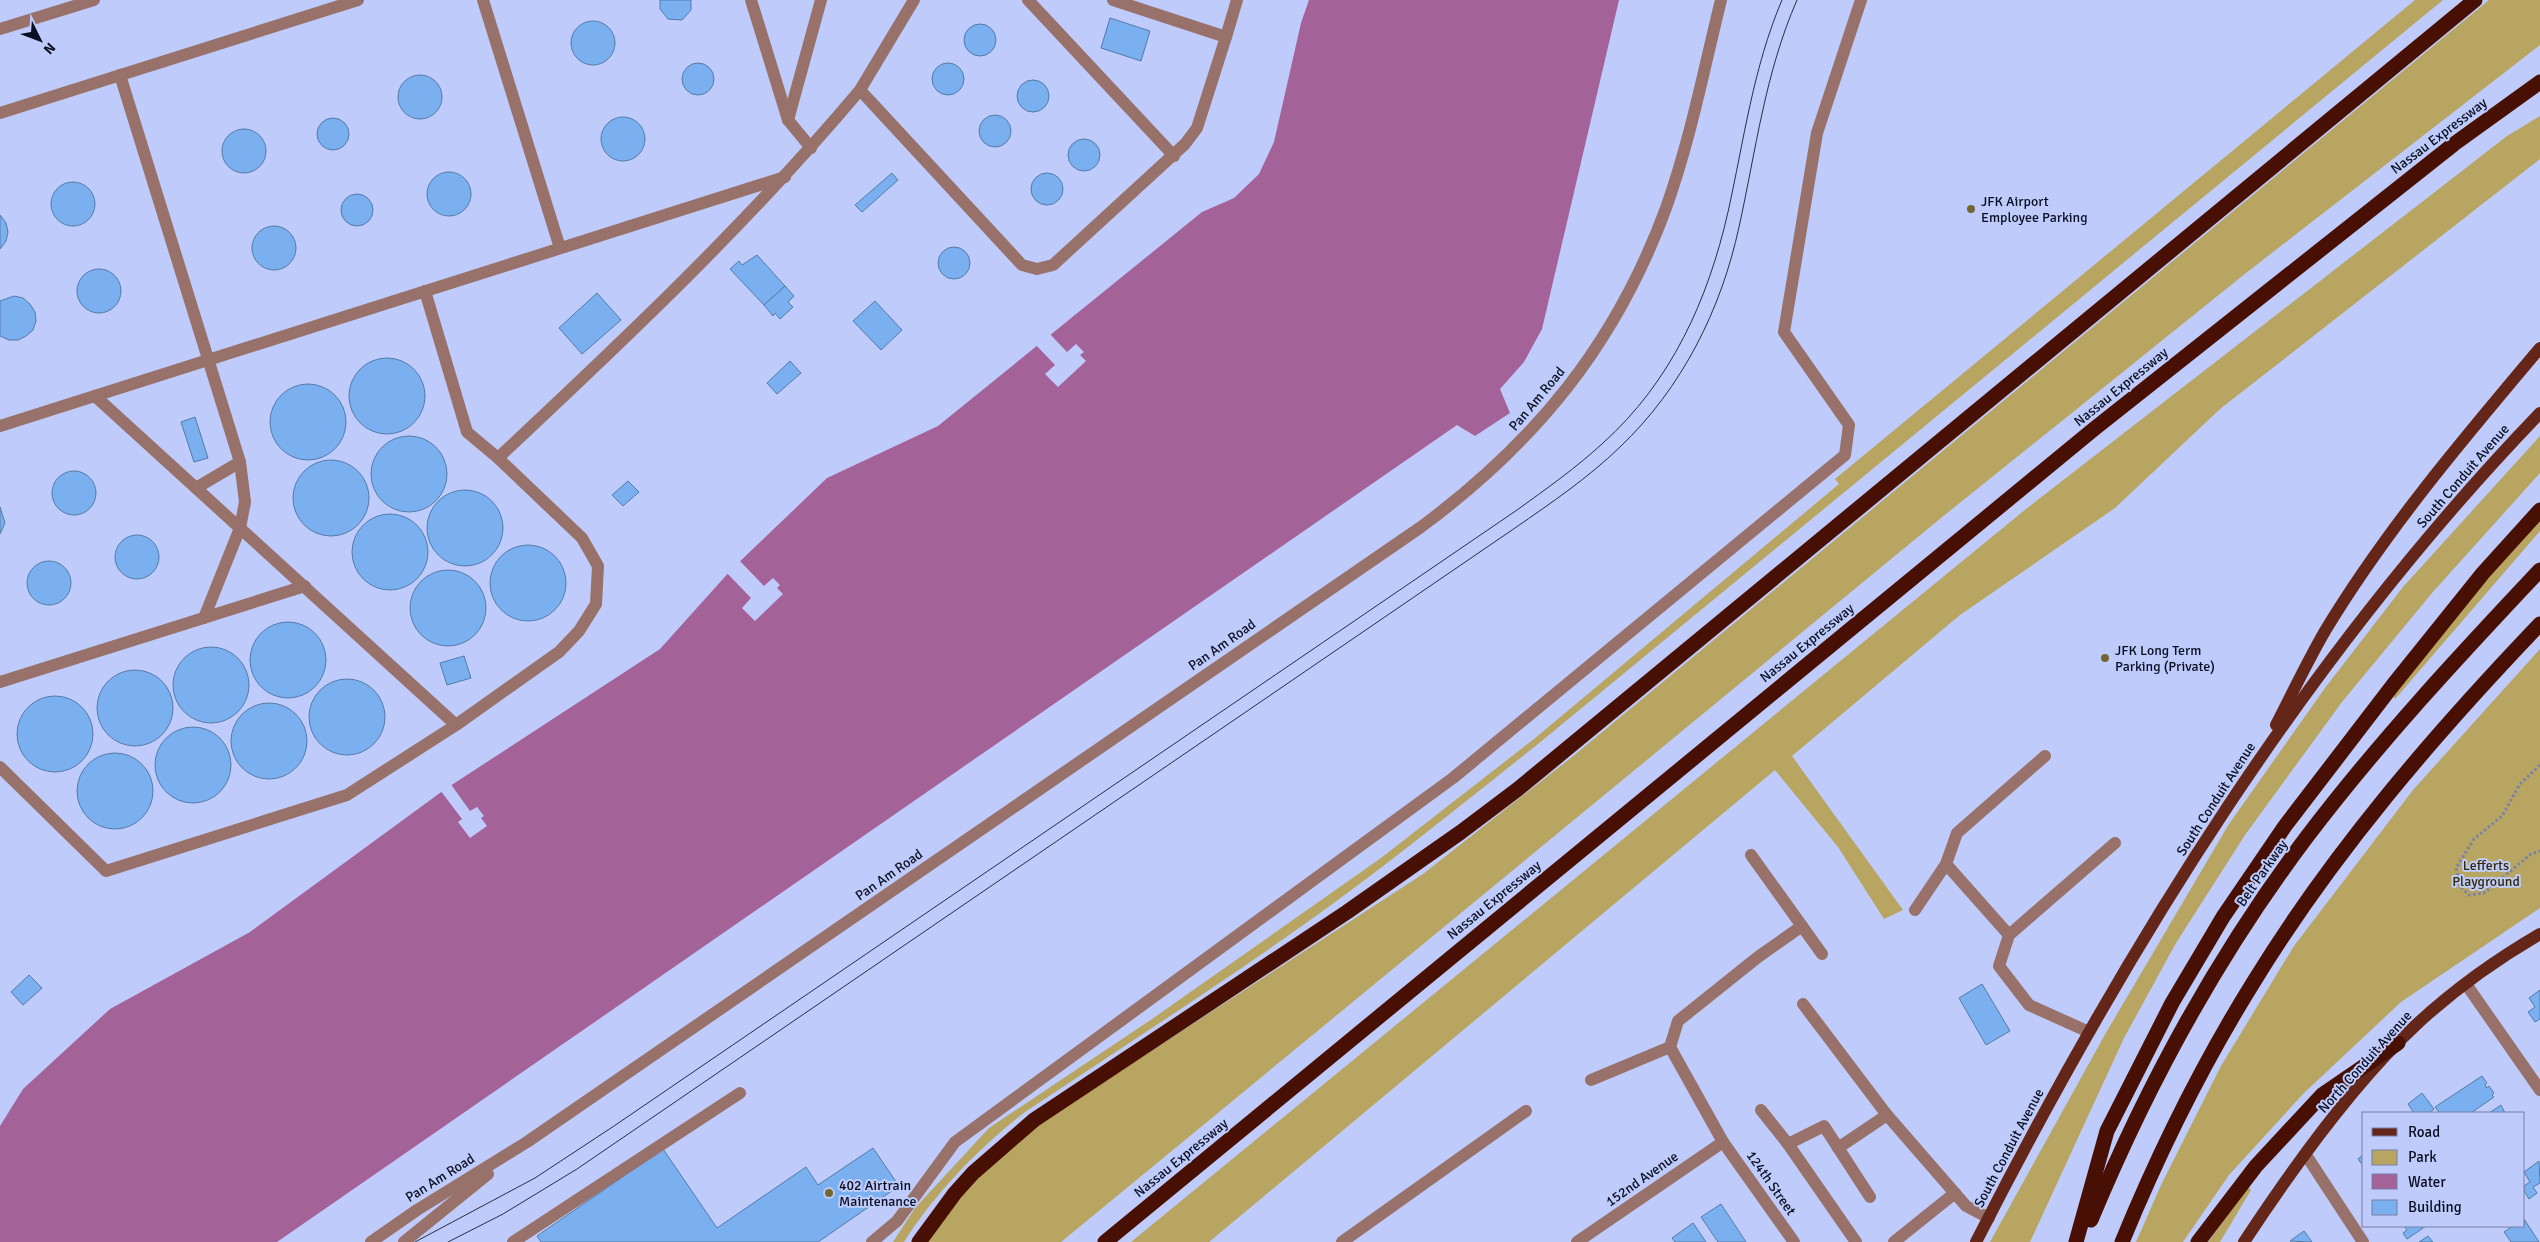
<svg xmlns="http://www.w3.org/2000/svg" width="2540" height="1242" font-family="Signika,sans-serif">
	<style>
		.green { fill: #b8a561 }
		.water { fill: #a46398 }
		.pier { fill: #bfcbfa }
		.building { fill: #7ab0f0; stroke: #547aa8 }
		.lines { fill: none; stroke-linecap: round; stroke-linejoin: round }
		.path { stroke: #7a83a8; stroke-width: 3; stroke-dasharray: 2.5 2.5; stroke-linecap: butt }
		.minor { stroke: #98726a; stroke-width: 12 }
		.major { stroke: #642618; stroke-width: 12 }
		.highway { stroke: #481004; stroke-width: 15 }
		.tram { stroke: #282e46; stroke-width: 1 }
		.poi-dot { fill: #746633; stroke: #bfcbfa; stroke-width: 2 }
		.labels { text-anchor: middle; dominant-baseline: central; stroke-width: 4; stroke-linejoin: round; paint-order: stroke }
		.street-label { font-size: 14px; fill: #0a0e22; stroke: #bfcbfa }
		.poi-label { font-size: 14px; fill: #0a0e22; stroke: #bfcbfa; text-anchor: start }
		.park-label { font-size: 14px; fill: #342a03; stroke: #bfcbfa }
	</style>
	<rect width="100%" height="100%" fill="#bfcbfa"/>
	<g class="green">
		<path d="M2415 0H2443L1538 744C1466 801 1395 859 1320 913 1224 982 1124 1046 1025 1112 977 1150 937 1191 904 1242H893L915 1208 989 1128 1152 1019 1381 858 1534 739 1839 484 1835 479Z"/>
		<polygon points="2489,0 2540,0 2540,45 2246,273 1941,518 1061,1242 926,1242 984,1168 1039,1124 1423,874 1572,757"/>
		<polygon points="2540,116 2540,159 2220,409 2115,508 1960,615 1792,756 1903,910 1884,919 1838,847 1775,770 1209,1242 1131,1242 2026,509 2507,136"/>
		<polygon points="2540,436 2540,473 2432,593 2342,702 2245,835 2176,943 2124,1038 2030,1242 1990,1242 2107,1031 2229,824 2325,688 2403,587"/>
		<polygon points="2540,514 2540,531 2395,699 2391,692"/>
		<polygon points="2540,649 2540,908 2401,1002 2303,1094 2229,1175 2183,1242 2136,1242 2162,1183 2221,1066 2294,946 2413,790"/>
		<polygon points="2248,1187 2251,1190 2220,1242 2208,1242"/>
	</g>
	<polygon class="water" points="1309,0 1619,0 1542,329 1524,362 1500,389 1510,413 1475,436 1457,425 277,1242 0,1242 0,1126 23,1089 110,1009 250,932 444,790 660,649 731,570 827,478 938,426 1202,212 1234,198 1259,174 1274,142 1301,23"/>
	<g class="pier">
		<polygon points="1049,333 1067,352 1076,344 1084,352 1080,355 1086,361 1058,387 1045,374 1055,365 1035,344"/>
		<polygon points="738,559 764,586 773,578 780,585 777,588 783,594 755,621 742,608 751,598 726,572"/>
		<polygon points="450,783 470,811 477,807 484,816 481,818 487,826 470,838 458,822 462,819 440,790"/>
	</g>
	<g class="building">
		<polygon points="660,0 691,0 691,10 682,20 668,19 660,9"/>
		<polygon points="1110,18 1150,31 1141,61 1101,48"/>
		<circle cx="593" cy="43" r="22"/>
		<circle cx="980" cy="40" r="16"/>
		<circle cx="948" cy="79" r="16"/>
		<circle cx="698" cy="79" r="16"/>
		<circle cx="420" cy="97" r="22"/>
		<circle cx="1033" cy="96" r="16"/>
		<circle cx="995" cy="131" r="16"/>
		<circle cx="623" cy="139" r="22"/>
		<circle cx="333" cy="134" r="16"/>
		<circle cx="244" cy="151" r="22"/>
		<circle cx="1084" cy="155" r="16"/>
		<circle cx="449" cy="194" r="22"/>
		<circle cx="1047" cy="189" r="16"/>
		<polygon points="892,173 898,180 862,212 855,205"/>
		<circle cx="73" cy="204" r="22"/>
		<circle cx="357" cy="210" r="16"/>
		<polygon points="0,215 6,223 8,232 6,241 0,249"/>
		<circle cx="274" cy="248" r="22"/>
		<circle cx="954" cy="263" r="16"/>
		<polygon points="757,255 785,286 764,305 730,269 739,261 742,265"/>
		<circle cx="99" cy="291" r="22"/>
		<polygon points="785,286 794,296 788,302 793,307 780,319 775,313 773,316 764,305"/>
		<polygon points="597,293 621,320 582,354 559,328"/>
		<polygon points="14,296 23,298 30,304 35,312 36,321 33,330 26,336 18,340 9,340 0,336 0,301"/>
		<polygon points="875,301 902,330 881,350 853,321"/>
		<circle cx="387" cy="396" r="38"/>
		<polygon points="790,361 801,373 777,394 767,383"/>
		<circle cx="308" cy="422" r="38"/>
		<polygon points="195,417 208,458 194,462 181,422"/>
		<circle cx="409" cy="474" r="38"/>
		<circle cx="331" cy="498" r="38"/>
		<circle cx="74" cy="493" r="22"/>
		<polygon points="628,481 639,492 623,506 612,495"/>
		<circle cx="465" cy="528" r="38"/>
		<polygon points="0,507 5,523 0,534"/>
		<circle cx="390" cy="552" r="38"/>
		<circle cx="137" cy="557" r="22"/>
		<circle cx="528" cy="583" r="38"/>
		<circle cx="49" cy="583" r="22"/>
		<circle cx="448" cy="608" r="38"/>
		<circle cx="288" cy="660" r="38"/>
		<circle cx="211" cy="685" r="38"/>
		<polygon points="464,656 471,678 447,685 440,663"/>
		<circle cx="135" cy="708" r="38"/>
		<circle cx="347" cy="717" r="38"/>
		<circle cx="55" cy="734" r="38"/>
		<circle cx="269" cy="741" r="38"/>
		<circle cx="193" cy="765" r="38"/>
		<circle cx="115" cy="791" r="38"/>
		<polygon points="29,975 42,988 23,1005 11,992"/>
		<polygon points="1982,984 2010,1031 1986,1045 1959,998"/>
		<polygon points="2540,990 2540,1019 2535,1022 2528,1012 2535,1007 2529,998"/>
		<polygon points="2482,1076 2487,1083 2485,1085 2486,1088 2489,1086 2494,1093 2492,1095 2494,1097 2471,1113 2440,1113 2435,1107"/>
		<polygon points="2422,1093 2434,1109 2429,1113 2414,1113 2408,1104"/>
		<polygon points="2501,1105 2505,1113 2489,1113"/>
		<polygon points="873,1148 899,1186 818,1242 541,1242 537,1236 663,1149 717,1228 806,1167 818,1185"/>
		<polygon points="2364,1154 2364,1167 2358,1159"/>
		<polygon points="2539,1161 2540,1183 2533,1187 2537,1193 2529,1199 2524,1191 2524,1186 2530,1182 2524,1172"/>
		<polygon points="1721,1204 1746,1242 1718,1242 1701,1217"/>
		<polygon points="2524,1219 2539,1242 2511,1242 2504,1232 2513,1226 2524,1226"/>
		<polygon points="1693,1223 1706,1242 1675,1242 1672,1238"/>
		<polygon points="2404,1226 2426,1226 2407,1239 2403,1233 2407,1230"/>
		<polygon points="2304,1231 2312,1242 2290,1241"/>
		<polygon points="2428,1236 2433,1242 2419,1242"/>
	</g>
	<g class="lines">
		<polyline class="path" points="2540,765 2520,784 2502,816 2474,839 2456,868 2460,886 2469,895 2484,893 2531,854 2540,851"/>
		<g class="minor">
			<polyline points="483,0 560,248"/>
			<polyline points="751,0 788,120 811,148"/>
			<polyline points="914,0 860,90 1022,265 1037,269 1053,265 1185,144 1197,128 1226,37"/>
			<polyline points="1028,0 1174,156"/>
			<polyline points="1113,0 1226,37 1237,0"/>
			<polyline points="0,29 94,0"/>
			<polyline points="120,75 240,462 245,502 240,528 204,618"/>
			<polyline points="0,113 358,0"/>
			<polyline points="788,120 821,0"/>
			<polyline points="95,396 456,725"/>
			<polyline points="0,426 785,177"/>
			<path d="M498 458C624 340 749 222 860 90"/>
			<polyline points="196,488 240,462"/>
			<polyline points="0,682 305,586"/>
			<polyline points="0,767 106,871 347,795 456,725 559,652 579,631 596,604 598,566 582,538 498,458 467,432 425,291"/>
			<polyline points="1751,855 1822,954"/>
			<polyline points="1946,864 2009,935"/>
			<polyline points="1915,910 1946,864 1957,833 2045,756"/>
			<polyline points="2466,984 2540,1090"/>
			<polyline points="1803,1004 1887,1115 1966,1206 1989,1218"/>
			<polyline points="2089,1032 2029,1005 1999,966 2009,935 2115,843"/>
			<polyline points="1670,1047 1723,1142 1794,1242"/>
			<polyline points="1591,1080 1670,1047 1678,1021 1758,957 1802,926"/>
			<polyline points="1761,1110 1788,1144"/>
			<polyline points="1838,1148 1887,1115"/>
			<polyline points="2306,1155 2363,1242"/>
			<path d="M371 1242 417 1210 527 1142 1421 527C1536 442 1616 344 1666 208 1690 141 1704 69 1721 0"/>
			<polyline points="404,1242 488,1174"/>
			<polyline points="513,1242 740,1093"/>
			<polyline points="872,1242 897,1221 955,1142 1453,778 1845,455 1849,425 1784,332 1817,133 1861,0"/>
			<polyline points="1342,1242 1526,1111"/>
			<polyline points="1577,1242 1723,1142"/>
			<polyline points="1856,1242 1788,1144 1824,1126 1870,1197"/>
			<polyline points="1894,1242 1955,1193"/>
		</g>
		<g class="major">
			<path d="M2276 725C2292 694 2307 662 2325 631 2386 530 2464 438 2540 348"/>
			<path d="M1976 1242C2128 944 2307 655 2540 413"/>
			<path d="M2244 1242C2292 1169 2354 1082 2418 1023 2455 989 2497 959 2540 934"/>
		</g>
		<g class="highway">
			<path d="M2091 1220C2147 1085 2218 955 2306 838 2378 743 2459 656 2540 570"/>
			<polyline points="919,1242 955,1193 973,1173 1034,1120 1347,912 1461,832 1518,789 2475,0"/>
			<polyline points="1105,1242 2094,429 2454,144 2540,82"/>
			<polyline points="2076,1242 2107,1131 2172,1003 2223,917 2285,826 2393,685 2483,573 2540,510"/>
			<path d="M2122 1242C2159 1152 2202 1065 2253 983 2333 852 2434 735 2540 624"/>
			<polyline points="2198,1242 2256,1166 2322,1095 2398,1043"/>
		</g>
		<g class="tram">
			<path d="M415 1242 535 1178 614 1126 1517 510C1546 489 1576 468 1603 443 1671 382 1708 300 1728 212 1744 140 1753 68 1782 0"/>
			<path d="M448 1242 503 1214 577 1169 1515 528C1551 503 1588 478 1620 447 1682 388 1721 310 1739 227 1756 150 1765 73 1797 0"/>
		</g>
	</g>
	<g class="poi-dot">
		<circle cx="1971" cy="209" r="5"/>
		<circle cx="2105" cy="658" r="5"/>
		<circle cx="829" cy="1193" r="5"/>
	</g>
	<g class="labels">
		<g class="street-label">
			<text transform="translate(2439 136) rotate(-37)">Nassau Expressway</text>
			<text transform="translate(2121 387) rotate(-39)">Nassau Expressway</text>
			<text transform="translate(1537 399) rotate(-50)">Pan Am Road</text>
			<text transform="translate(2463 476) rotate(-49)">South Conduit Avenue</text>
			<text transform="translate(1807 643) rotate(-39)">Nassau Expressway</text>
			<text transform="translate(1222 645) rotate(-35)">Pan Am Road</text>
			<text transform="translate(2216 799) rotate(-57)">South Conduit Avenue</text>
			<text transform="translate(2262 873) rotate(-55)">Belt Parkway</text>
			<text transform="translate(889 875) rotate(-35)">Pan Am Road</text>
			<text transform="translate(1494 900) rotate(-39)">Nassau Expressway</text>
			<text transform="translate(2365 1062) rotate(-48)">North Conduit Avenue</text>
			<text transform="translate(2009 1148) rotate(-62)">South Conduit Avenue</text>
			<text transform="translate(1181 1158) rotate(-39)">Nassau Expressway</text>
			<text transform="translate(440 1178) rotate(-32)">Pan Am Road</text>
			<text transform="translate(1642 1179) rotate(-35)">152nd Avenue</text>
			<text transform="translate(1771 1183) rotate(55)">124th Street</text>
		</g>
		<g class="poi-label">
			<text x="1981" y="201">JFK Airport<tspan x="1981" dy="16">Employee Parking</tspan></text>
			<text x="2115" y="650">JFK Long Term<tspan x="2115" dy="16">Parking (Private)</tspan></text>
			<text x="839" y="1185">402 Airtrain<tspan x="839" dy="16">Maintenance</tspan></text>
		</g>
		<g class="park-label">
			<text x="2486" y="865">Lefferts<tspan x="2486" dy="16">Playground</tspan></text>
		</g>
	</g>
	<rect x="2362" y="1112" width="162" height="115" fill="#bfcbfa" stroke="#777fa4"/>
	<rect x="2372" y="1128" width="25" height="8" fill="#642618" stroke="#777fa4"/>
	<text x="2408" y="1137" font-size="15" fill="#0a0e22">Road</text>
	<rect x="2372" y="1150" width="25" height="15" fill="#b8a561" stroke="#777fa4"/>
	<text x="2408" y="1162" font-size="15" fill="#0a0e22">Park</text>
	<rect x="2372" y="1174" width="25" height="15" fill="#a46398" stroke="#777fa4"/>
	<text x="2408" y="1187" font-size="15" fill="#0a0e22">Water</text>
	<rect x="2372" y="1200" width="25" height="15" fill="#7ab0f0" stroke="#777fa4"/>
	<text x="2408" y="1212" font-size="15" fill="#0a0e22">Building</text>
	<g transform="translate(40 40) rotate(132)" stroke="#bfcbfa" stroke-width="4" paint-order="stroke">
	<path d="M0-4L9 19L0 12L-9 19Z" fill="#0a0e22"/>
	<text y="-8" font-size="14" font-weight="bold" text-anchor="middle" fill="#0a0e22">N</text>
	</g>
</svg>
